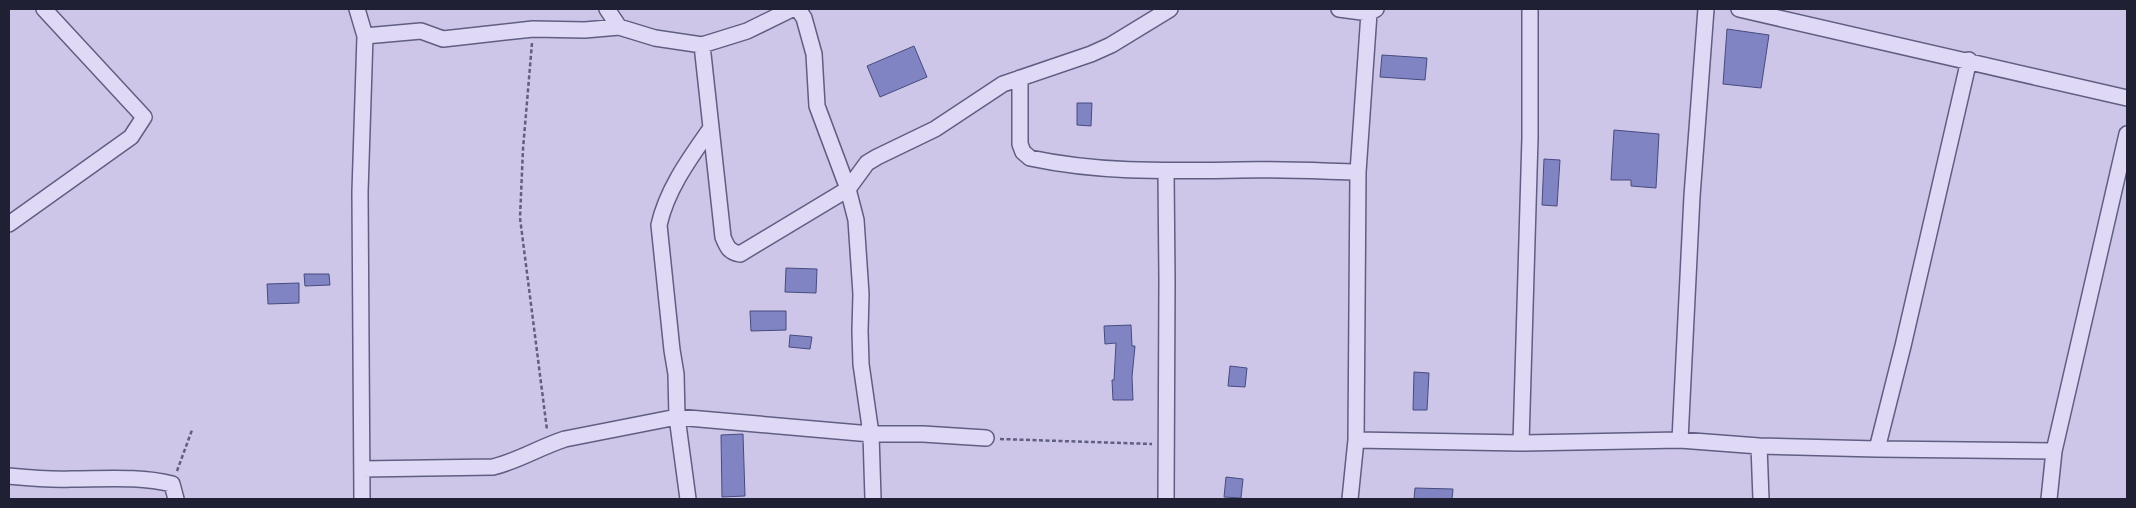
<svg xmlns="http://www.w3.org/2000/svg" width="2136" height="508" font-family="'Zilla Slab',serif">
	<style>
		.building { fill: #8084c3; stroke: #464b7f }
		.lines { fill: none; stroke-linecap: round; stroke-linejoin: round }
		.street-casing { stroke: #605e82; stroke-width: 18 }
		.path { stroke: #605e82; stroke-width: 2.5; stroke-dasharray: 4 2.5; stroke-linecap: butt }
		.street { stroke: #dfd9f5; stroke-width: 15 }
	</style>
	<rect width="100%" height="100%" fill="#cec6e9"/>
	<!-- building -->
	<path class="building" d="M 1727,29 L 1769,35 L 1761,88 L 1723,84 Z
		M 914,46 L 927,77 L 880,97 L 867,66 Z
		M 1382,55 L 1427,58 L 1425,80 L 1380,77 Z
		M 1077,103 L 1092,103 L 1091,126 L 1077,125 Z
		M 1614,130 L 1659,134 L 1656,188 L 1631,186 L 1631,180 L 1611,180 Z
		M 1544,159 L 1560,160 L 1557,206 L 1542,205 Z
		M 786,268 L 817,269 L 816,293 L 785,292 Z
		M 304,274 L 329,274 L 330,285 L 305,286 Z
		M 299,283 L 299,303 L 268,304 L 267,284 Z
		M 750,311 L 786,311 L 786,330 L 751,331 Z
		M 1131,325 L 1132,346 L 1135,346 L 1132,377 L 1133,400 L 1113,400 L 1112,380 L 1114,380 L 1116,343 L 1105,344 L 1104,326 Z
		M 790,335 L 812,337 L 810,349 L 789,347 Z
		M 1230,366 L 1247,368 L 1245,387 L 1228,386 Z
		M 1414,372 L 1429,373 L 1427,410 L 1413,410 Z
		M 743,434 L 745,496 L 722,497 L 721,435 Z
		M 1226,477 L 1243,479 L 1241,498 L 1224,497 Z
		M 1415,488 L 1453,489 L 1452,499 L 1414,499 Z"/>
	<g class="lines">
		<!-- street casing -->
		<g class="street-casing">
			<path id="street" d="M 357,9 L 365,36 L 360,192 L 362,499
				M 607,9 L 619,27
				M 798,9 L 804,18 L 814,54 L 817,106 L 848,189 L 856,220 L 861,294 L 860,331 L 861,364 L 871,434 L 873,499
				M 1339,9 L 1369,13 L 1376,9
				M 1739,9 L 2127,98
				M 365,36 L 421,31 L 443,39 L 533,29 L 585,30 L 619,27 L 655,38 L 702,45 L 747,31 L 792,9
				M 702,45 L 723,237 C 727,247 729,252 740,254 L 848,189 L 867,163 L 877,157 L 935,129 L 1003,84 L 1091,54 L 1111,45 L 1170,9
				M 1020,78 L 1020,144 L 1023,152 L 1030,158 C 1100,173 1169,171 1240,170 C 1279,169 1319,171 1358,172
				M 9,224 L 131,137 L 144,117 L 44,9
				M 1356,440 L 1521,443 L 1680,440 L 1759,446 L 1877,449 L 2054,451
				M 1680,440 L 1692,196 L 1706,9
				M 1521,443 L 1530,138 L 1530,9
				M 1759,446 L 1761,499
				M 1877,449 L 1903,346 L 1969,60
				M 362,469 L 493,467 C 518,461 540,447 565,439 L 677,417 L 871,434 L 923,434 L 986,438
				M 9,476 C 30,478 50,480 71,479 C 105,479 140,476 172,484 L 176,499
				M 688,499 L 677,417 L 676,374 L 672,350 L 659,225 C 667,189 690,158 711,128
				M 1166,499 L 1167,280 L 1166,172
				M 1350,499 L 1356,440 L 1358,172 L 1369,13
				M 2049,499 L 2054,451 L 2127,134"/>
		</g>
		<!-- path -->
		<path class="path" d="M 532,43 L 523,149 L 520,218 L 547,430
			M 1000,439 L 1152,444
			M 177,471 L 192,430"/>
		<!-- street -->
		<use href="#street" class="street"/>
	</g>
	<!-- border -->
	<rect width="2136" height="508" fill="none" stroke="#202034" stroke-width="20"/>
</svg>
